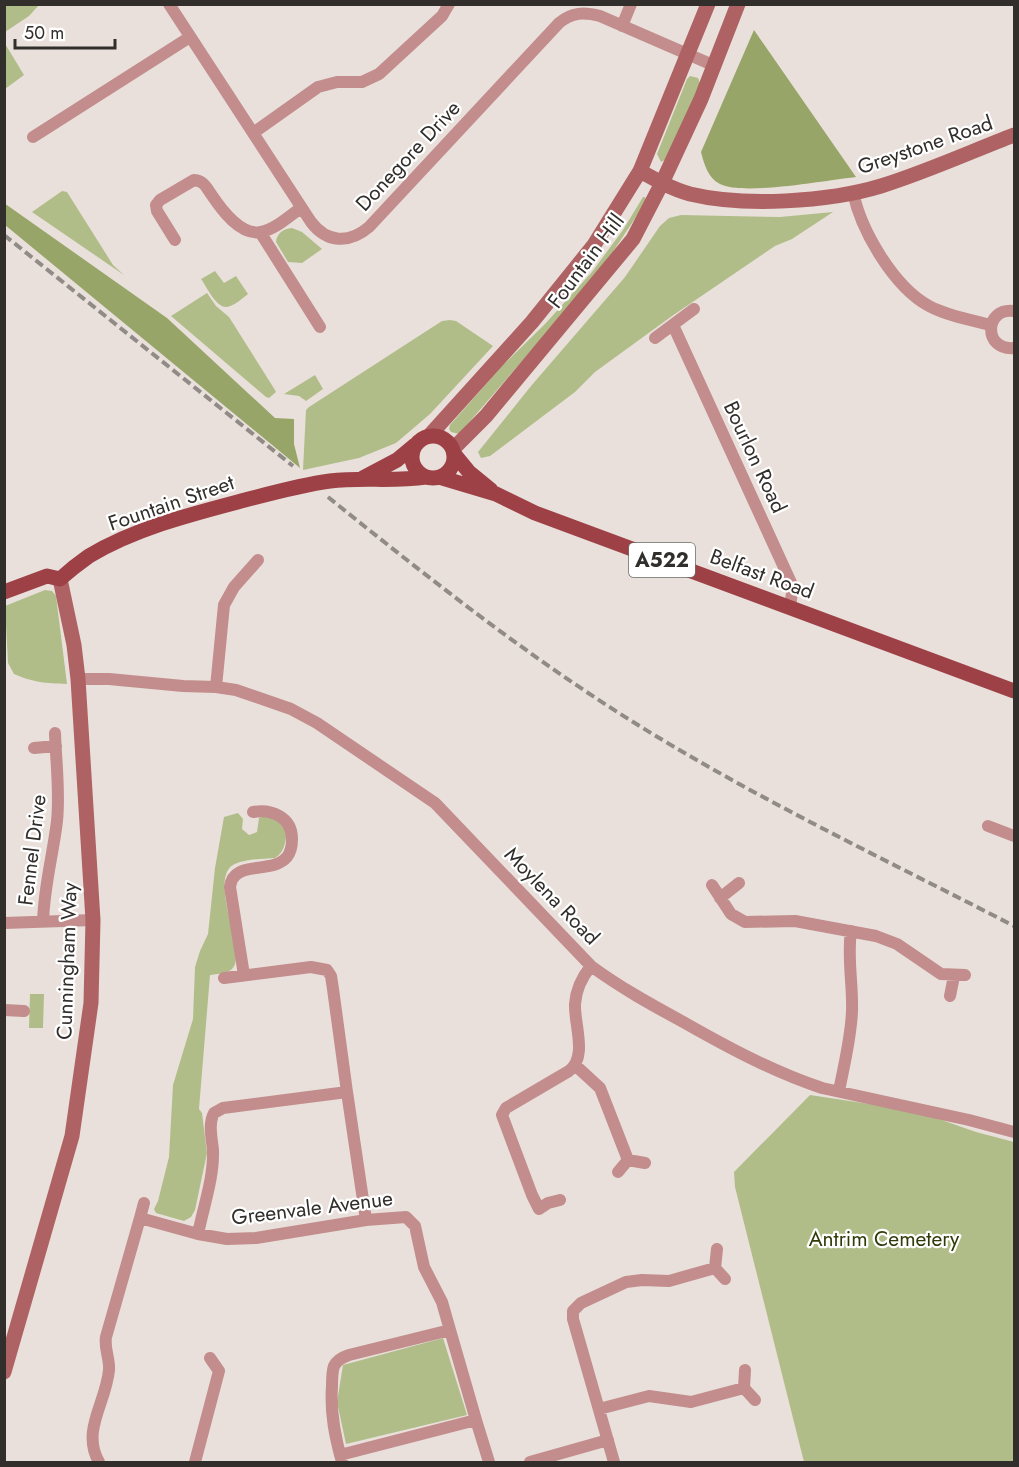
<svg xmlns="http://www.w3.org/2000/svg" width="1019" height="1467" font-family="Jost,sans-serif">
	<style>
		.green { fill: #b1bd89 }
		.forest { fill: #97a668 }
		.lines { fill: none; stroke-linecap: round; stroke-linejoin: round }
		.street { stroke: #c28d8c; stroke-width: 12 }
		.secondary { stroke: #af6263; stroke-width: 15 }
		.primary { stroke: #9e4146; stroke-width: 15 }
		.rail { stroke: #918b88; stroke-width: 4; stroke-dasharray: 9 4.5; stroke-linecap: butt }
		.labels { text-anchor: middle; stroke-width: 4.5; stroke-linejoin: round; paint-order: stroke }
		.shield { fill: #fff; stroke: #6f6d6b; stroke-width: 1.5 }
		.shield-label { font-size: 20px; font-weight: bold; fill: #312e2c }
		.street-label { font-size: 21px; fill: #312e2c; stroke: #fff }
		.park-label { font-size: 21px; fill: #313a09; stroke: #fff }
	</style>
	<rect width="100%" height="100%" fill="#e9e0db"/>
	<!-- green -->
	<path class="green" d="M 5,4 L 39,4 L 39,5 L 29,16 L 5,32 Z
		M 4,42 L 24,75 L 5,89 L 4,89 Z
		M 690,76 L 698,78 L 700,83 L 669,158 L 661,162 L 657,154 L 687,79 Z
		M 62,191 L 67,192 L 113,265 L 124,275 L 32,212 Z
		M 643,197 L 645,197 L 646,202 L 600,271 L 459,434 L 451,432 L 449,429 L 450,425 L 502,366 L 545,324 L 592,272 L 623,230 Z
		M 833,212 L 792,239 L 775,246 L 672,316 L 595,372 L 575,392 L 490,456 L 481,458 L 478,452 L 531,386 L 625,277 L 660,226 L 669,218 L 681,215 L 780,217 Z
		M 292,228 L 302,232 L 322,249 L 302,263 L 288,262 L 276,242 C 277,233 283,229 292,228 Z
		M 215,271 L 224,283 L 236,276 L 248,294 C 243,298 234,306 227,307 C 216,308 207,287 201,279 Z
		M 207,293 L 216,306 L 229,317 L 275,390 L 276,392 L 269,398 L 266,397 L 171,316 Z
		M 450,320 L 456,321 L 493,346 L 430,414 L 396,443 L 359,458 L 303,470 L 306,410 L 309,407 L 442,321 Z
		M 315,375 L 323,389 L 306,401 L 299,396 L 284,394 Z
		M 45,590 L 52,591 L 56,596 L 67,684 C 45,683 35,683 14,674 L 8,663 L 5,606 Z
		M 238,813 L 243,819 L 242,829 L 249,835 L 257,832 L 259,818 L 264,816 L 274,816 L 287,832 C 285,842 285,852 275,858 C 262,859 244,859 233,865 C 208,880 248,955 232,969 C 226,974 216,974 210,975 L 199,1109 L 202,1113 L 207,1153 L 195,1210 L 191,1217 L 184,1221 L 156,1213 L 154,1209 L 158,1201 L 169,1157 L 173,1085 L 193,1019 L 195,967 L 200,951 L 208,934 L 215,868 L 224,817 Z
		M 30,994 L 44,994 L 43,1028 L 29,1028 Z
		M 810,1095 L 916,1111 L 976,1132 L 1014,1142 L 1014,1462 L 804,1462 L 735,1187 L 734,1172 Z
		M 443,1338 L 467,1415 L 346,1444 L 337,1402 L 343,1365 Z"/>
	<!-- forest -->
	<path class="forest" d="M 754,30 L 856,177 C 828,180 743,196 720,184 C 708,178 704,164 701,152 Z
		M 4,203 L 167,318 L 275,418 L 294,419 L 294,444 L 300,468 L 5,225 Z"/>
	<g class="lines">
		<!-- street -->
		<path class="street" d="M 169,4 L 311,222 C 327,243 349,244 369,227 L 559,23 C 572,12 584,12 600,16 L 715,66
			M 622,26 L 631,4
			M 253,133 L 318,87 L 337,82 L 362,82 L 379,74 L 442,16 L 449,4
			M 33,137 L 190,37
			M 853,192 C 861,231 894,287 929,306 C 948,316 971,320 991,325
			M 260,232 L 320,327
			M 175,240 L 157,211 L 156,205 L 160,200 L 194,180 C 204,181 206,187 211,194 C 221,209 240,236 261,232 C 276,229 289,216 301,208
			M 1014,311 C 984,307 983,351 1014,348
			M 673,325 L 793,587 L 790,606
			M 655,338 L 694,309
			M 78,679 L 109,679 L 183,686 L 216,687 L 236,690 L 291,709 L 317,723 L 435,803 L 591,966 C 621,988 652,1005 685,1023 C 729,1048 774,1072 822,1088 L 969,1120 L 1014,1132
			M 216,687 L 224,605 L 234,587 L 258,560
			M 34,748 L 56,746
			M 988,826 L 1014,836
			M 712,885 L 731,914 L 745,922 L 795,921 L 876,936 L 897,944 L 941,974 L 965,975
			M 720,898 L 739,883
			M 43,922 C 44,886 53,855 57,821 C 60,791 56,763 55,733
			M 4,923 L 93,920
			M 244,975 L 230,887 C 233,859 272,875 287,857 C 291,852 292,846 292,839 C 292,817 272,809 253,812
			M 224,978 L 311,967 L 327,970 L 331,976 L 333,989 L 347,1092
			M 950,996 L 954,976
			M 4,1010 L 24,1011
			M 575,1065 L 600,1088 L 628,1160
			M 839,1091 C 844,1065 851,1038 852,1011 C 853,984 847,958 851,931
			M 618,1172 L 628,1160 L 645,1163
			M 560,1200 L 548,1203 L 539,1209 L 532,1195 L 502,1115 L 506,1108 L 569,1071 C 588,1057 574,1024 575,1004 C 576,990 582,977 591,966
			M 140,1218 L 144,1203
			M 198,1234 C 203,1208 214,1178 213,1150 C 212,1139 208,1124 214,1113 L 223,1108 L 347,1092 L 366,1220
			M 717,1249 L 715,1268 L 725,1279
			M 745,1370 L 744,1388 L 755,1400
			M 599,1409 L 649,1396 L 691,1402 L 744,1388
			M 476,1420 L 489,1462
			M 340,1455 L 476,1420 L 450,1330 L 349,1355 C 343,1357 337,1360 334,1366 C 332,1372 332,1380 332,1386 C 330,1413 335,1437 342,1462
			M 99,1462 C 81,1431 106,1403 109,1370 C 110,1359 104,1349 106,1337 L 140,1218 L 198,1234 L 227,1239 L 256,1238 L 366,1220 L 406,1217 L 415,1226 L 424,1267 L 442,1302 L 450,1330
			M 195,1462 L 219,1371 L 210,1358
			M 530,1462 L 608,1440
			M 614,1462 L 573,1319 L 573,1311 L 581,1303 L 626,1282 L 642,1280 L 669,1281 L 715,1268"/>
		<!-- secondary -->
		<path class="secondary" d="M 640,171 C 656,180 672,189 690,194 C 744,207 828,202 881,186 C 926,172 970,152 1014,135
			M 429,436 L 532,322 L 594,245 L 640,171 L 708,4
			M 453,449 L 486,416 L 633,239 L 662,183 L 701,99 L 738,4
			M 4,1372 L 72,1136 L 91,1003 L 93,920 L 78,679 L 74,645 L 60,579"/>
		<!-- primary -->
		<path class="primary" d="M412 457a21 21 0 1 1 42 0a21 21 0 1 1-42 0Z
			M 455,455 L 469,472 L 491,490
			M 439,477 L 496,494 L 535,513 L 1014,691
			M 363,478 L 397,460 L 415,445
			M 4,592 L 47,576 L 60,579 C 69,571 79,563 89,556 C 136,528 192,514 245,500 C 272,493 301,485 330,481 C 362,477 394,482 426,477"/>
		<!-- rail -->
		<path class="rail" d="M 4,235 L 293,466
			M 328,497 C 436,584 546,671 666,742 C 778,809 898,866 1014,926"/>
	</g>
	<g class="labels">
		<!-- shield labels -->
		<rect class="shield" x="629" y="543" width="66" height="34" rx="4.5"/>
		<g class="shield-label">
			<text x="662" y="567">A522</text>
		</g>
		<!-- street labels -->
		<g class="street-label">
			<text transform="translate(925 145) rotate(-19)" y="7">Greystone Road</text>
			<text transform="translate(408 156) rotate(-47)" y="7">Donegore Drive</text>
			<text transform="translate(586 261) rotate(-53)" y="7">Fountain Hill</text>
			<text transform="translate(755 457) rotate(65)" y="7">Bourlon Road</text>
			<text transform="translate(171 503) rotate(-19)" y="7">Fountain Street</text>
			<text transform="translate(762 574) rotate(20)" y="7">Belfast Road</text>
			<text transform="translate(32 850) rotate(-83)" y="7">Fennel Drive</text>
			<text transform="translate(552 896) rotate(46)" y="7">Moylena Road</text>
			<text transform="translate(67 961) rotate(-88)" y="7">Cunningham Way</text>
			<text transform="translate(312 1208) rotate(-7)" y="7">Greenvale Avenue</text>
		</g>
		<!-- park labels -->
		<g class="park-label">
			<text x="884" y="1246">Antrim Cemetery</text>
		</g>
	</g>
	<!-- border -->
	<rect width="1019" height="1467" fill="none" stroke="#312e2c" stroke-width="12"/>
	<!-- scale -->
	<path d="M15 39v9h100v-9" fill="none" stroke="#312e2c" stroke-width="3"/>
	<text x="24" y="39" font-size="18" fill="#312e2c" stroke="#ffffff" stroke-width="4.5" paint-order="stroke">50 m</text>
</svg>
